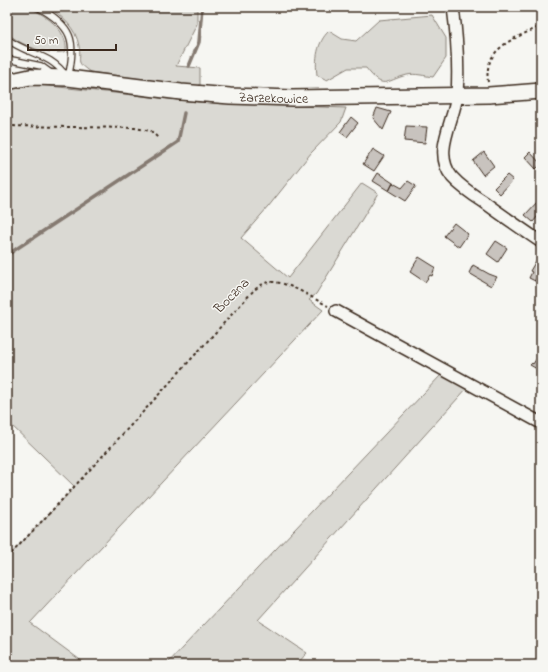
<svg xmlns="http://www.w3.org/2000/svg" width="548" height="672" font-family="'Indie Flower',sans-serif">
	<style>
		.green { fill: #dad9d3; stroke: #8a8278 }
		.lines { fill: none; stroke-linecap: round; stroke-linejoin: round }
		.stream { stroke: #857a71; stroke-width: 3.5 }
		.building { fill: #c8c3be; stroke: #3b2a1e }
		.lane-casing { stroke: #3b2a1e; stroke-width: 8 }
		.street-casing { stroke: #3b2a1e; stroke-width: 14 }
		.secondary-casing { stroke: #3b2a1e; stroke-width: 18 }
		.path { stroke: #3b2a1e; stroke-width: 2; stroke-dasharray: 3 3; stroke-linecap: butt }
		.lane { stroke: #f6f6f2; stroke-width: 5.5 }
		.street { stroke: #f6f6f2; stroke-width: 11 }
		.secondary { stroke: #f6f6f2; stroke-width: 15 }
		.labels { text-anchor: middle; stroke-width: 3; stroke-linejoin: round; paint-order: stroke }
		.street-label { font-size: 14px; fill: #3b2a1e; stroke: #f6f6f2 }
	</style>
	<rect width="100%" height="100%" fill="#f6f6f2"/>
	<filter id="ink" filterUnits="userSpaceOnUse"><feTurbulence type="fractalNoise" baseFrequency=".025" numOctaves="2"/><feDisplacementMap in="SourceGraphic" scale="8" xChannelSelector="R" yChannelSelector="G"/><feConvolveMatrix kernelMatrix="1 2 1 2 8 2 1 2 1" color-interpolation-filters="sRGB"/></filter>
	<g filter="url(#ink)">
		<!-- green -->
		<path class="green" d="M 7,7 C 13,7 21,6 26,7 C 44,13 68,30 66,51 C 53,57 16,45 8,32 C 5,27 7,14 7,7 Z
			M 48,7 L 197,7 L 197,24 L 176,66 L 200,68 L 200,87 L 90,72 C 74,61 82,62 79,46 C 76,28 62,16 48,7 Z
			M 432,15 L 446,38 L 446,58 L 433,77 C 425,76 415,73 407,75 C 384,81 384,91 366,68 L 348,68 L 327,80 L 317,75 C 315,60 317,42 329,31 L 342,39 L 356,41 L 379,20 Z
			M 40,85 L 198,102 L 346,108 L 341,122 L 311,153 L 268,207 L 241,238 L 288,278 L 362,183 L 378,193 L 316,294 L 309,300 L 323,310 L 30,623 L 87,665 L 7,665 L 7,558 L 75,487 L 7,421 L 7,88 Z
			M 441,375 L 468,387 L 258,620 L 307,653 L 296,665 L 166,665 Z"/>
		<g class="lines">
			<!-- stream -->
			<path class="stream" d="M 189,66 L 199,42 L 202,7
				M 7,255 L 178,142 L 184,113"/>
		</g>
		<!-- building -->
		<path class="building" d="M 377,108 L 391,112 L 383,130 L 373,118 Z
			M 351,117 L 358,123 L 347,137 L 340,132 Z
			M 406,126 L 427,127 L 425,143 L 404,141 Z
			M 373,149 L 384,156 L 374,171 L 363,164 Z
			M 484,152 L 494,166 L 483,175 L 473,161 Z
			M 530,152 L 541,164 L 536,169 L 525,157 Z
			M 378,173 L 393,183 L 389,191 L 373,181 Z
			M 507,175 L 513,180 L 500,194 L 494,188 Z
			M 408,181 L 416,186 L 405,201 L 389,191 L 393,183 L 402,188 Z
			M 539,200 L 541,202 L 541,218 L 538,216 L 533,222 L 525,215 Z
			M 454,223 L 468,234 L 459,247 L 444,236 Z
			M 496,241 L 507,248 L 498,262 L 487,254 Z
			M 419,257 L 435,267 L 432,276 L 430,275 L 425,282 L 410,272 Z
			M 537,259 L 541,261 L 541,266 L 535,281 L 529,278 L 532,272 L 530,271 Z
			M 473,265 L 489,274 L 497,277 L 491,286 L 469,273 Z
			M 541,271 L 541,285 L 535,281 Z
			M 541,352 L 541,367 L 539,366 L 537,369 L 530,365 L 532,363 L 533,364 Z"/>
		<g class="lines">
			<!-- lane casing -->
			<g class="lane-casing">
				<path id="lane" d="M 38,7 C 72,26 77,40 68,78
					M 7,39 C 28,55 50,53 66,76
					M 7,59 L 41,66 L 52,74"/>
			</g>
			<!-- street casing -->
			<g class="street-casing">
				<path id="street" d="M 453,7 C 457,37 459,65 457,95 C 454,122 432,152 452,177 C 461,187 473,195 484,202 C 503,216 522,229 541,242
					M 336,311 L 541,423"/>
			</g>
			<!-- secondary casing -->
			<g class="secondary-casing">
				<g id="secondary">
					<path id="s1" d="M 7,82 L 30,77 L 68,78 L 181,92 L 230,96 L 292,98 L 489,95 L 541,91"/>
				</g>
			</g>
			<!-- path -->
			<path class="path" d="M 488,82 C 483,47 516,38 541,26
				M 7,126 L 135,128 L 151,131 L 159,139
				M 7,558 C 91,470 172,380 254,290 C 257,288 261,285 265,283 C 282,277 312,298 328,306"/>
			<!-- lane -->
			<use href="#lane" class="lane"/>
			<!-- street -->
			<use href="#street" class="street"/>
			<!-- secondary -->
			<use href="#secondary" class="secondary"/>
		</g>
	</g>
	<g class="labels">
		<!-- street labels -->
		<g class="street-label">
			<text dy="5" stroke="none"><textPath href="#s1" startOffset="268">Zarzekowice</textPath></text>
			<text transform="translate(231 295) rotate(-45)" y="5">Boczna</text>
		</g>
	</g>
	<!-- margin -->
	<rect width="548" height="672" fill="none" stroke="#f6f6f2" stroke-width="24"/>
	<rect x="12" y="12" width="524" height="648" fill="none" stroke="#3b2a1e" stroke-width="1.5" filter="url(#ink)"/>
	<!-- scale -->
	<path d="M28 44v6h88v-6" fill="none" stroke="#3b2a1e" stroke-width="2"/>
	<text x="34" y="44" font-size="12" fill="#3b2a1e" stroke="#f6f6f2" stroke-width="3" paint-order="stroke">50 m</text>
</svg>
